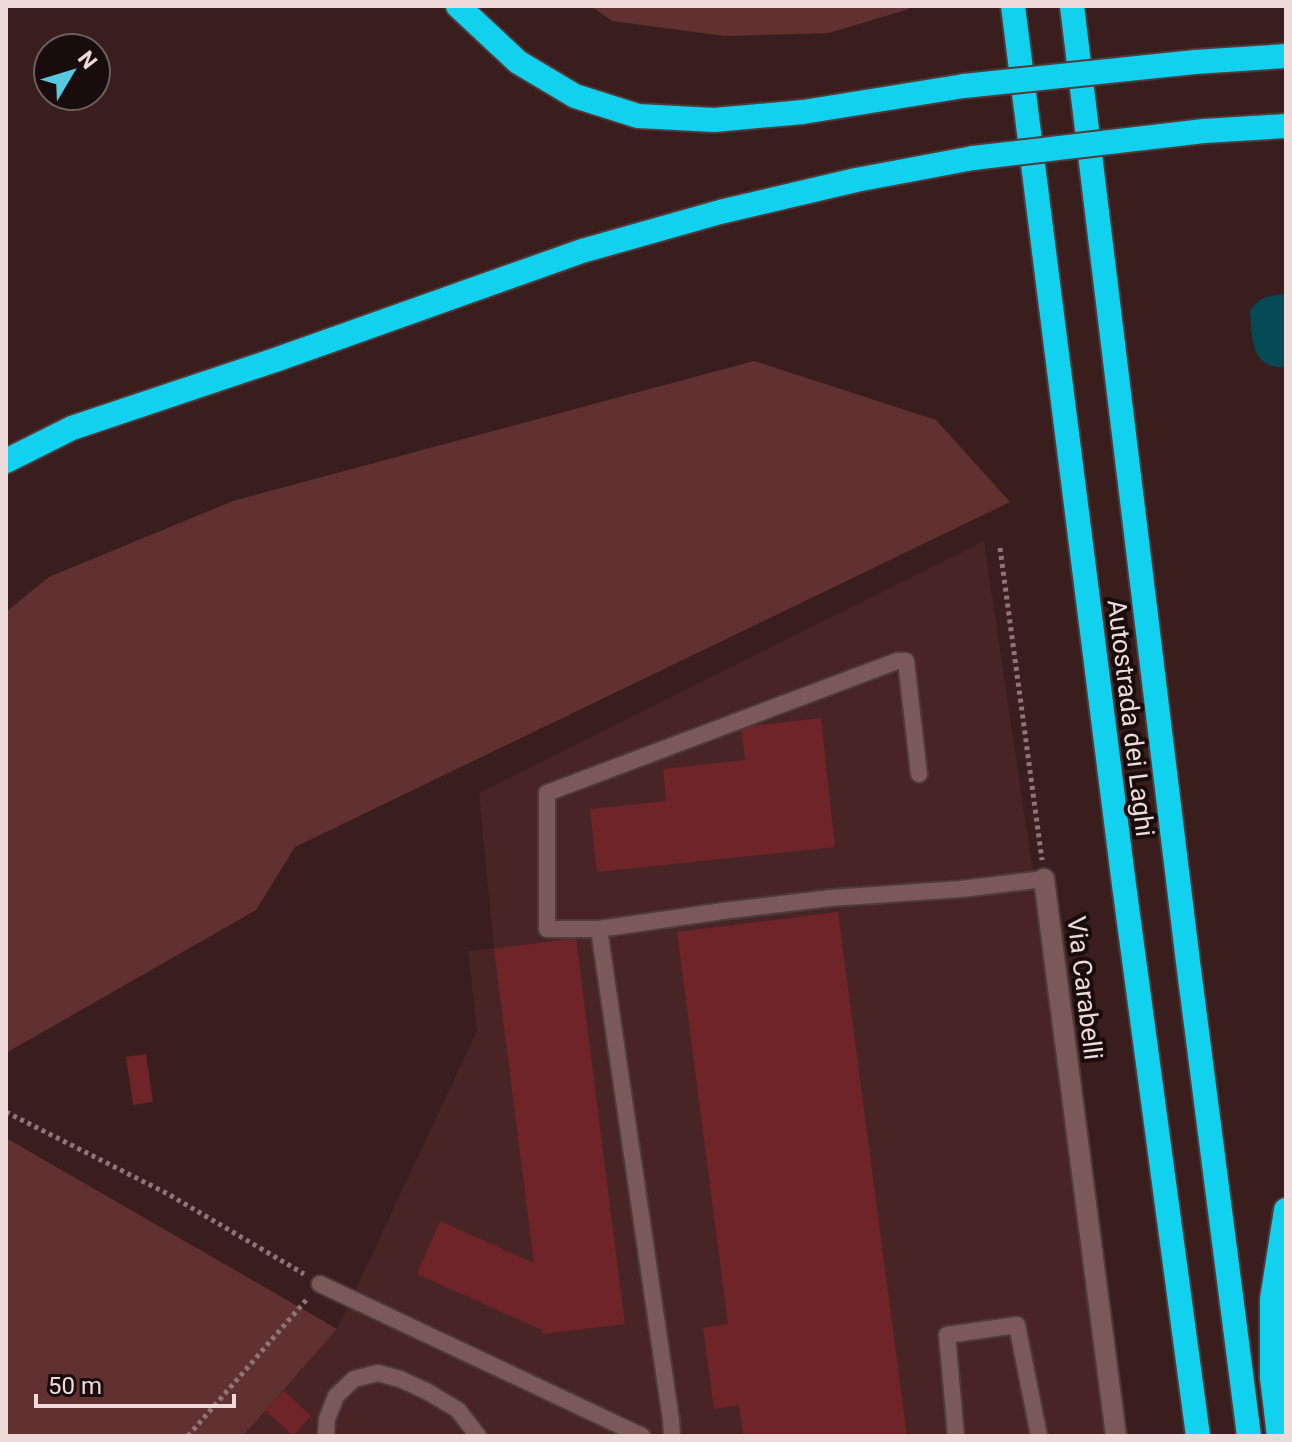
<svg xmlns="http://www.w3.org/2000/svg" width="1292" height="1442" font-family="Roboto,sans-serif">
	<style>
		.built { fill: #482424 }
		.green { fill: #613131 }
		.water { fill: #064a55 }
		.building { fill: #6e2428 }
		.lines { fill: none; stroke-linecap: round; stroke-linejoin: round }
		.lane-casing { stroke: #513a3a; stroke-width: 20 }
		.street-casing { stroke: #513a3a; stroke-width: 24 }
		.highway-casing { stroke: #513a3a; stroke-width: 28 }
		.path { stroke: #8e7676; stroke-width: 5; stroke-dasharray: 4 4; stroke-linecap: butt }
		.lane { stroke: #7b5958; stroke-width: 16 }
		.street { stroke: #7b5958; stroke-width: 20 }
		.highway { stroke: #11d1ee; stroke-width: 24 }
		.highway-bridge-casing { stroke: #513a3a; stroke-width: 28; stroke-linecap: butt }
		.highway-bridge { stroke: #11d1ee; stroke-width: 24 }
		.labels { text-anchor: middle; stroke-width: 8; stroke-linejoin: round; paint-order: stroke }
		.street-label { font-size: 26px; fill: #eedad9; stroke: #190c0c }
	</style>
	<rect width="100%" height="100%" fill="#3a1e1e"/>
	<!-- built -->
	<path class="built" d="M 984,541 L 1116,1436 L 243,1436 L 337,1329 L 477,1031 L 468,951 L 494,948 L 479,793 Z"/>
	<!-- green -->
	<path class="green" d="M 591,6 L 909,6 L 909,9 L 829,33 L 725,36 L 612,21 Z
		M 754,361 L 936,420 L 1010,502 L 295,847 L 256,910 L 6,1053 L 6,612 L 49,577 L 233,501 Z
		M 6,1138 L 337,1329 L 243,1436 L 6,1436 Z"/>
	<!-- water -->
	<path class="water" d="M 1286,294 L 1286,367 C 1250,370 1252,337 1250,310 C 1261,296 1269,296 1286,294 Z"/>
	<!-- building -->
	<path class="building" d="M 821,718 L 835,847 L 597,872 L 590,809 L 666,801 L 663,769 L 745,760 L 741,727 Z
		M 838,912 L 907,1436 L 743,1436 L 739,1405 L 714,1409 L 703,1328 L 728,1324 L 677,932 Z
		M 576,938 L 625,1324 L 543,1334 L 542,1330 L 417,1274 L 440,1221 L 534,1263 L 494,949 Z
		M 146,1054 L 153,1102 L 133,1105 L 126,1057 Z
		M 284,1391 L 311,1416 L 293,1436 L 265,1410 Z"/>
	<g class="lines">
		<!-- lane casing -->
		<g class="lane-casing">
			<path id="lane" d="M 599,929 L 547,929 L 547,793 L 897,661 L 906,661 L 919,774
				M 320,1284 L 642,1436
				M 326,1436 L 327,1419 L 336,1396 L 354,1379 L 378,1373 L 400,1379 L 428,1392 L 458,1410 L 478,1436
				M 672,1436 L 671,1420 L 599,929 L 723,911 L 831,898 L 961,889 L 1044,879
				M 956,1436 L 947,1335 L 1017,1325 L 1039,1436"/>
		</g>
		<!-- street casing -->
		<g class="street-casing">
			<path id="street" d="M 1044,879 L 1116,1436"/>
		</g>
		<!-- highway casing -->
		<g class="highway-casing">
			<path id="highway" d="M 458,6 L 518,62 L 575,96 L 638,116 L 714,120 L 803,112 L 964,86
				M 1013,6 L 1124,885 L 1198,1436
				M 1072,6 L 1188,962 L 1249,1436
				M 1195,62 L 1286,56
				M 1204,131 L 1286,126
				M 6,461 L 72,428 L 278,359 L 582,251 L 720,212 L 856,180 L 973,158
				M 1279,1436 L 1272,1378 L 1272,1299 L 1286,1210"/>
		</g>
		<!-- path -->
		<path class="path" d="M 1000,548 L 1042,860
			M 6,1112 L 168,1194 L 304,1274
			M 188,1436 L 308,1298"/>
		<!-- lane -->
		<use href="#lane" class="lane"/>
		<!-- street -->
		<use href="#street" class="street"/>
		<!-- highway -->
		<use href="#highway" class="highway"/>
		<!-- highway-bridge casing -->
		<g class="highway-bridge-casing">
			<path id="highway-bridge" d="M 964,86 L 1195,62
				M 973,158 L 1204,131"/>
		</g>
		<!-- highway-bridge -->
		<use href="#highway-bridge" class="highway-bridge"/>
	</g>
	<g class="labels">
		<!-- street labels -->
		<g class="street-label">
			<text transform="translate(1131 718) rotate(83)" y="9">Autostrada dei Laghi</text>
			<text transform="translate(1085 988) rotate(83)" y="9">Via Carabelli</text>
		</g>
	</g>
	<!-- border -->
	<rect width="1292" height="1442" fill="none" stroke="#eedad9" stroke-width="16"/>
	<!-- north arrow -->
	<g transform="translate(72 72) rotate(52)"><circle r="38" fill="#190c0c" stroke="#6e5e5e" stroke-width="2"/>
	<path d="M0-6L14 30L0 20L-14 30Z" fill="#55cae0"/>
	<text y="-12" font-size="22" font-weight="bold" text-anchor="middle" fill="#eedad9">N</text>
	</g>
	<!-- scale -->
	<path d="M36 1394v12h198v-12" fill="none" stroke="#eedad9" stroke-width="4"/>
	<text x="48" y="1394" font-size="24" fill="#eedad9" stroke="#190c0c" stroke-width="6" paint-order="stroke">50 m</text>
</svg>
